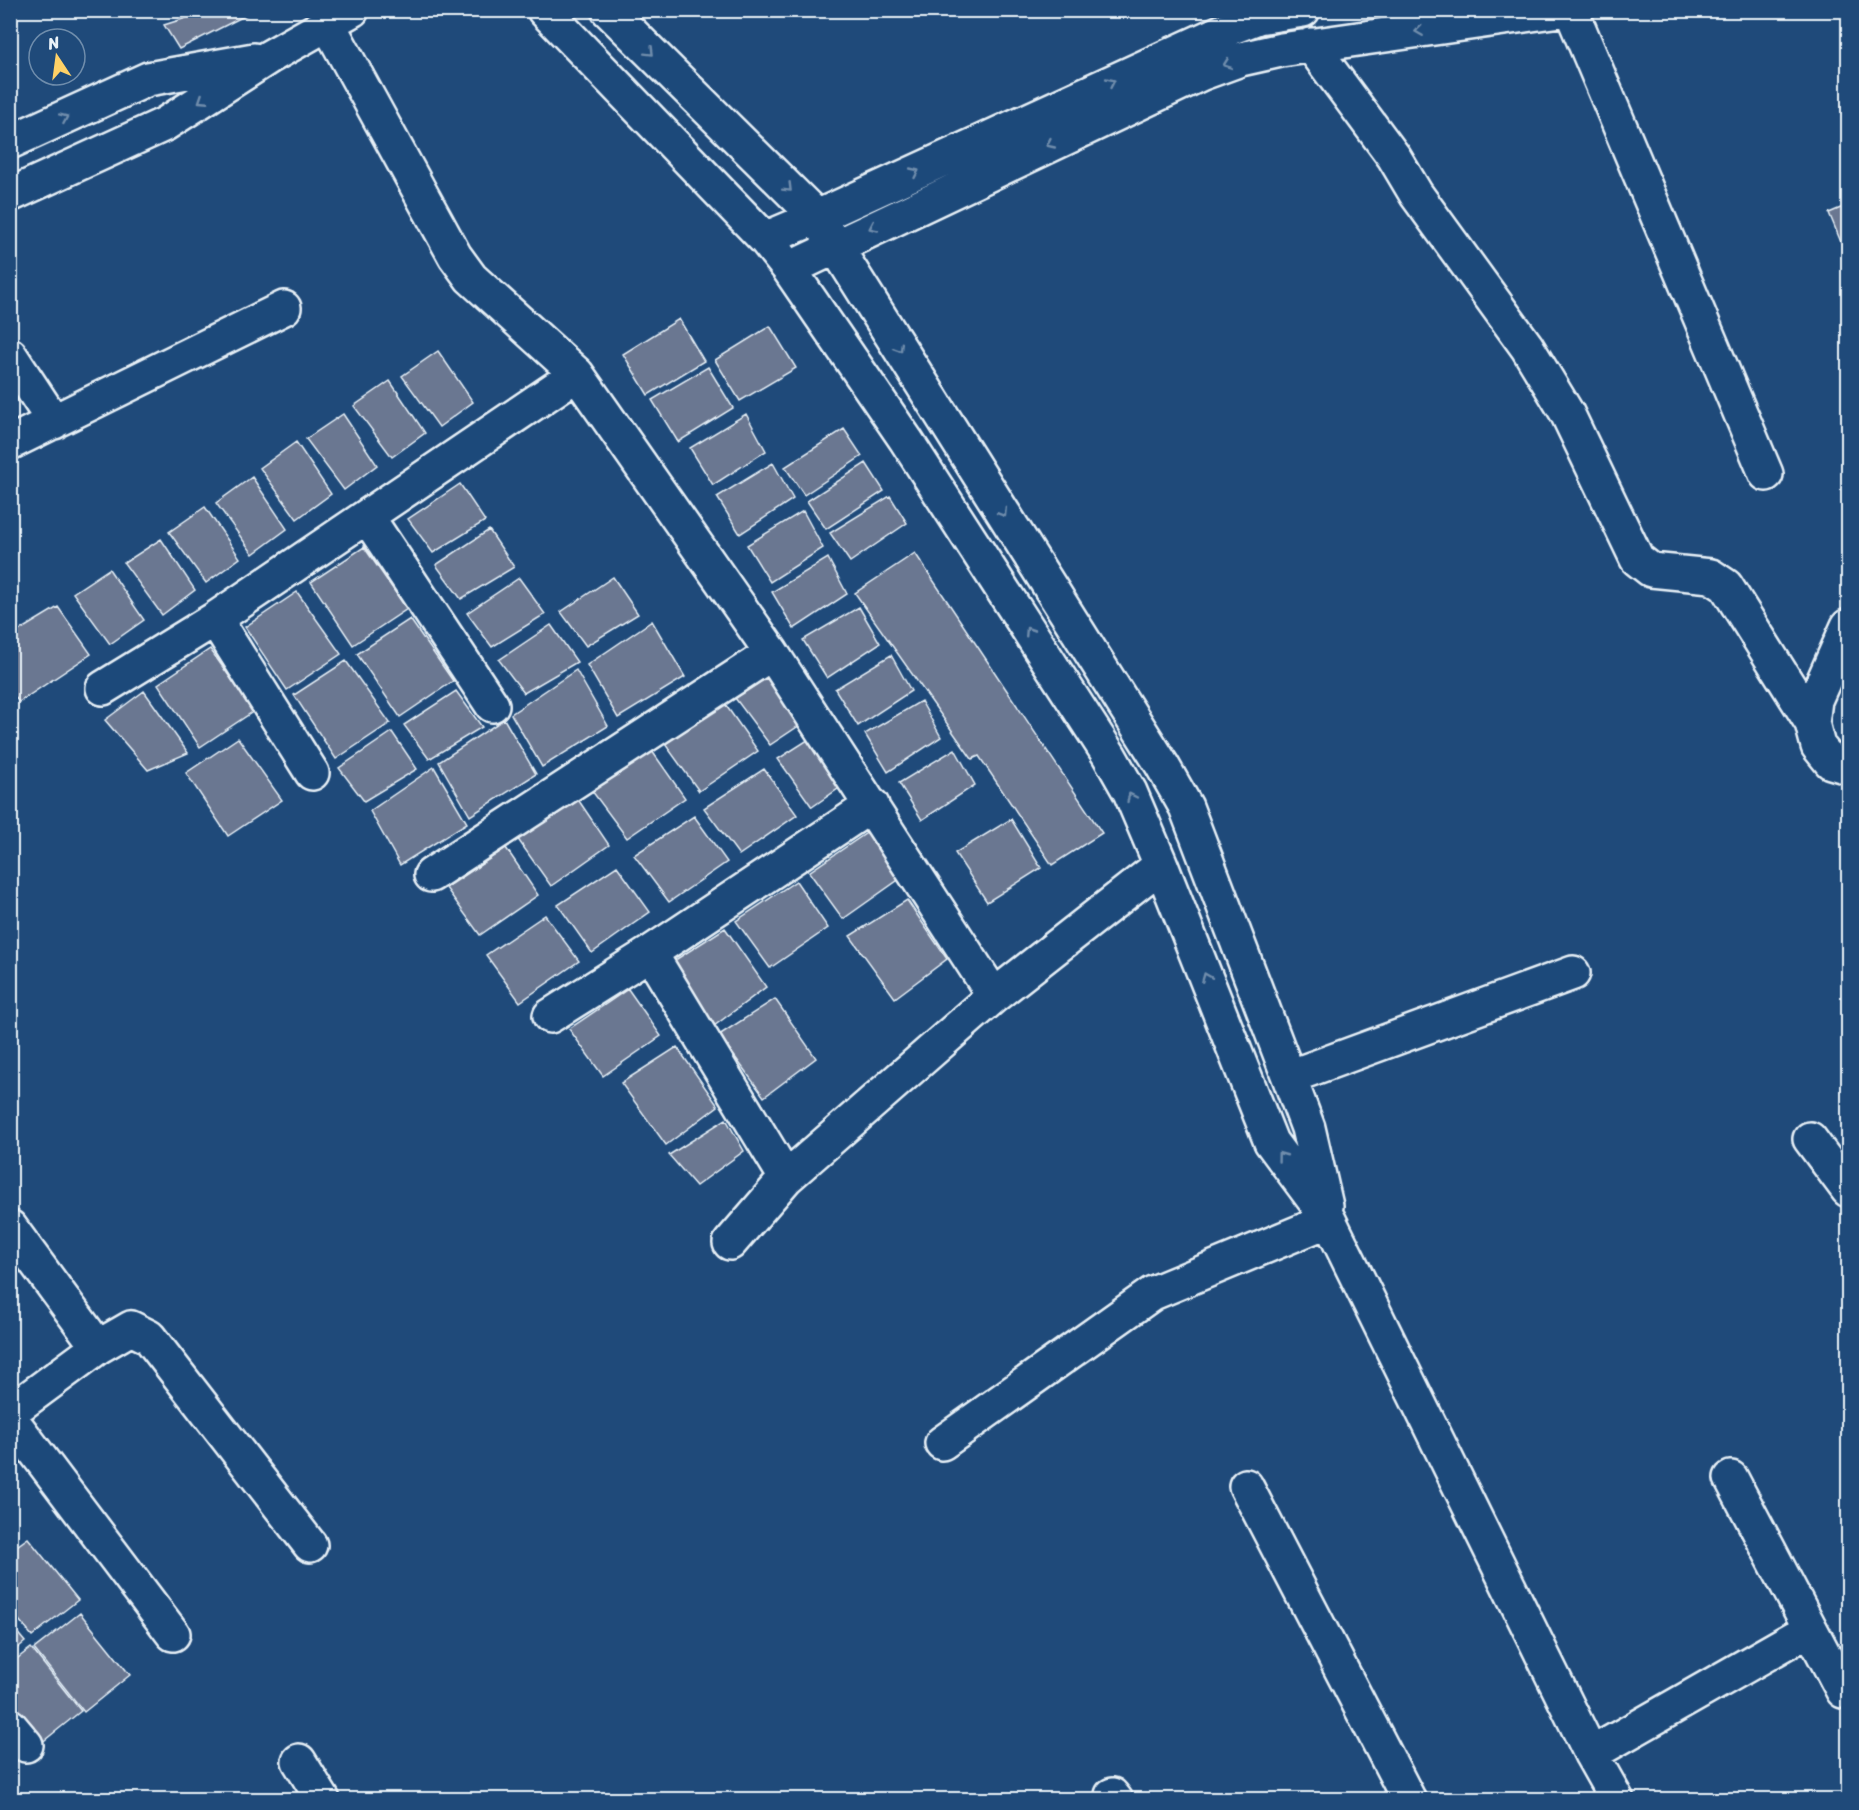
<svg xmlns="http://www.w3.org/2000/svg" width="1859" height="1810" font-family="Sriracha,sans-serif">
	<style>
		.building { fill: #6b7791; stroke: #e8f1f8; stroke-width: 1.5 }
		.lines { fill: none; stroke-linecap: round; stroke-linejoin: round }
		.minor-casing { stroke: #e8f1f8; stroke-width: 38 }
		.minor { stroke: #1f4a7a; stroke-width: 33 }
		.oneway { stroke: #6f8dac }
	</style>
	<rect width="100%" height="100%" fill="#1f4a7a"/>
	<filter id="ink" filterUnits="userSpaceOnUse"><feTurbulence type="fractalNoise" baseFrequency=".0167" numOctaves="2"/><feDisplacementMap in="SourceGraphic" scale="12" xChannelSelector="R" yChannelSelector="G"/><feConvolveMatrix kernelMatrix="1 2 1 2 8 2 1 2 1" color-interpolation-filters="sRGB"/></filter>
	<g filter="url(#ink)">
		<!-- building -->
		<path class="building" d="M 182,10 L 256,10 L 179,49 L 164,25 L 186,18 Z
			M 1848,205 L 1848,259 L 1829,213 Z
			M 679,319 L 704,361 L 648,395 L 623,354 Z
			M 770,326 L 796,368 L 740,401 L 715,360 Z
			M 438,351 L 473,402 L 439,427 L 402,376 Z
			M 708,367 L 733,408 L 678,442 L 652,400 Z
			M 390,381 L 425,433 L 392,457 L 354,406 Z
			M 343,414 L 377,465 L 344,490 L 306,439 Z
			M 746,414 L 766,451 L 713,485 L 690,448 Z
			M 844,429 L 862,456 L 804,495 L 785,467 Z
			M 296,442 L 331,494 L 297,519 L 260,468 Z
			M 773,463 L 793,499 L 740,534 L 717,497 Z
			M 866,463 L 884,491 L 826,529 L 807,501 Z
			M 252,477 L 287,529 L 253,554 L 216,503 Z
			M 460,484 L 485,521 L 433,553 L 408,519 Z
			M 890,496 L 907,523 L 850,562 L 830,533 Z
			M 205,507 L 240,558 L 206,583 L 169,532 Z
			M 803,511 L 823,548 L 770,582 L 747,545 Z
			M 489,530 L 514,567 L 461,599 L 436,565 Z
			M 161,539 L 195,590 L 162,615 L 124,563 Z
			M 364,547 L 407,609 L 353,645 L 311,582 Z
			M 915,553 L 1102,833 L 1052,865 L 979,756 L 972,759 L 855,593 Z
			M 828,558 L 847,594 L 794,629 L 772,592 Z
			M 109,569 L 144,620 L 110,644 L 73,593 Z
			M 613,577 L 638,614 L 586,646 L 561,612 Z
			M 519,578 L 545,614 L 492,647 L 467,613 Z
			M 297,592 L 341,654 L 287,690 L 245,627 Z
			M 58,607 L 91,654 L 19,702 L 10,691 L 10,636 Z
			M 859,607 L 880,643 L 827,678 L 803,640 Z
			M 410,619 L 453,681 L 400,717 L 357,654 Z
			M 652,621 L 685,677 L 618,718 L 587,665 Z
			M 551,625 L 577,662 L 524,693 L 499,660 Z
			M 210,649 L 254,711 L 200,747 L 158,684 Z
			M 891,655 L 911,691 L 858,726 L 835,689 Z
			M 346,661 L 390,723 L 336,759 L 294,695 Z
			M 576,670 L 608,726 L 542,767 L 511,714 Z
			M 771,675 L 803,723 L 770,745 L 735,698 Z
			M 144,691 L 188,753 L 148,770 L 105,720 Z
			M 456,691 L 482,727 L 429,759 L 404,725 Z
			M 921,701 L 941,737 L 888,772 L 865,734 Z
			M 725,704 L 758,751 L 699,791 L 665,744 Z
			M 504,719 L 536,774 L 470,816 L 439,762 Z
			M 392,732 L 417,769 L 364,801 L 339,768 Z
			M 814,736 L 845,784 L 812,807 L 778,759 Z
			M 238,738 L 282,800 L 228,836 L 186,773 Z
			M 955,749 L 975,785 L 922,820 L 899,783 Z
			M 652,751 L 685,798 L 627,838 L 592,791 Z
			M 434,767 L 467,823 L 400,865 L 370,811 Z
			M 764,769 L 797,815 L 739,855 L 704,808 Z
			M 577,798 L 609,845 L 551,886 L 517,838 Z
			M 694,816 L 727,862 L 669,902 L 634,855 Z
			M 1011,819 L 1041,868 L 987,902 L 955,853 Z
			M 868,832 L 901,878 L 843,919 L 809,872 Z
			M 506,848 L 538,895 L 480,935 L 446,888 Z
			M 617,866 L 650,912 L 592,953 L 558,905 Z
			M 796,881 L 828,928 L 770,968 L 736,921 Z
			M 907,900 L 947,959 L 895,998 L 850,936 Z
			M 545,915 L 579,961 L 520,1002 L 486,955 Z
			M 725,928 L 766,987 L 714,1026 L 669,964 Z
			M 628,989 L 661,1036 L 603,1076 L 569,1029 Z
			M 775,999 L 816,1058 L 764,1097 L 719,1035 Z
			M 677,1047 L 718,1106 L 666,1145 L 621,1083 Z
			M 726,1119 L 744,1151 L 696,1186 L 669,1155 Z
			M 28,1538 L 78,1600 L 32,1636 L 10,1609 L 10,1551 Z
			M 80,1613 L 130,1675 L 84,1712 L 34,1649 Z
			M 10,1624 L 25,1642 L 10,1654 Z
			M 31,1648 L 81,1711 L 35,1748 L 10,1717 L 10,1664 Z"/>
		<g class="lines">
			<!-- minor casing -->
			<g class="minor-casing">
				<path id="minor" d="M 544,10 L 765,239 L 789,269 L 906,440 L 1109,755 L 1130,792 L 1161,865 L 1271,1142 L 1329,1220 L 1591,1754 L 1617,1800
					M 608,10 L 817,217 L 1162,765 L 1186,807 L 1289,1077 L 1308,1128 L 1326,1206
					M 1571,10 L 1766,474
					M 328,24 L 455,256 L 471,278 L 577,374
					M 1311,45 L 1394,157 L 1416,194 L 1527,347 L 1567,413 L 1637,559 L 1651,570 L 1711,576 L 1726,586 L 1812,723
					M 10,142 L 148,79 L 254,60
					M 10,195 L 165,124 L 269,57 L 352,10
					M 765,239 L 817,217 L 1232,27 L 1258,17 L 1303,10
					M 789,269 L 1200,74 L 1241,59 L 1281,50 L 1560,10
					M 10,355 L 54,422
					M 10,443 L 284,308
					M 368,518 L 492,705
					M 215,619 L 312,773
					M 1848,626 L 1815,700 L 1812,723 L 1818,746 L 1831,762 L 1848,767
					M 103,688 L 215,619 L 577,374 L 772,653 L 994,996 L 786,1178 L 730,1243
					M 431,875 L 772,653
					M 650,953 L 786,1178
					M 994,996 L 1161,865
					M 550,1016 L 650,953 L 872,805
					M 1289,1077 L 1573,973
					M 1810,1139 L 1848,1190
					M 10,1227 L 98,1347
					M 10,1412 L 98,1347 L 131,1328 L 149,1337 L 310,1545
					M 10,1418 L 173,1634
					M 942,1443 L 1153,1293 L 1329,1220
					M 1731,1478 L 1843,1691
					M 1246,1486 L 1409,1800
					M 10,1726 L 26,1745
					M 1591,1754 L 1810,1629
					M 299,1761 L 323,1800
					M 1112,1795 L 1116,1800"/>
			</g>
			<!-- minor -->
			<use href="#minor" class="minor"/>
		</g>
		<!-- one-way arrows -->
		<defs><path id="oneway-chevron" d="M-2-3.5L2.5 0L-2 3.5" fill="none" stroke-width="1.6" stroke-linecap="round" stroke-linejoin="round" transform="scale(1.5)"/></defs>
		<g class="oneway">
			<use href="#oneway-chevron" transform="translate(1419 31) rotate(172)"/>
			<use href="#oneway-chevron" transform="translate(650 52) rotate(45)"/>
			<use href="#oneway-chevron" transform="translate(1227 64) rotate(160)"/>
			<use href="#oneway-chevron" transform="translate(1111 82) rotate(-25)"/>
			<use href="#oneway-chevron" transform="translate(202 100) rotate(147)"/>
			<use href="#oneway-chevron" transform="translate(64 118) rotate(-24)"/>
			<use href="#oneway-chevron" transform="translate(1050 144) rotate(155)"/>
			<use href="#oneway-chevron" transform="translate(915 172) rotate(-25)"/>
			<use href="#oneway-chevron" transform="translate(788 188) rotate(45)"/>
			<use href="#oneway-chevron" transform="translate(873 227) rotate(155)"/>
			<use href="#oneway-chevron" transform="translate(899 348) rotate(58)"/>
			<use href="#oneway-chevron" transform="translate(1003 513) rotate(58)"/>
			<use href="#oneway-chevron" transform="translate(1029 631) rotate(-123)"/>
			<use href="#oneway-chevron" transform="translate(1131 797) rotate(-115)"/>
			<use href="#oneway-chevron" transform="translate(1206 977) rotate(-112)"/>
			<use href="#oneway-chevron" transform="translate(1281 1156) rotate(-127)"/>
		</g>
	</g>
	<!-- margin -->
	<rect width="1859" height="1810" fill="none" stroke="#1f4a7a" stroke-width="36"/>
	<rect x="18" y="18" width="1823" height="1774" fill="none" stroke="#e8f1f8" stroke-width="2" filter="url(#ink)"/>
	<!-- north arrow -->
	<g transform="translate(57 57) rotate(347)"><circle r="28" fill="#1f4a7a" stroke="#6f8dac" stroke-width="1.5"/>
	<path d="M0-4.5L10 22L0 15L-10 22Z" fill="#ffd166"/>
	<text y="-9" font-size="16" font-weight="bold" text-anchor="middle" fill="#e8f1f8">N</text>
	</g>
</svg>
